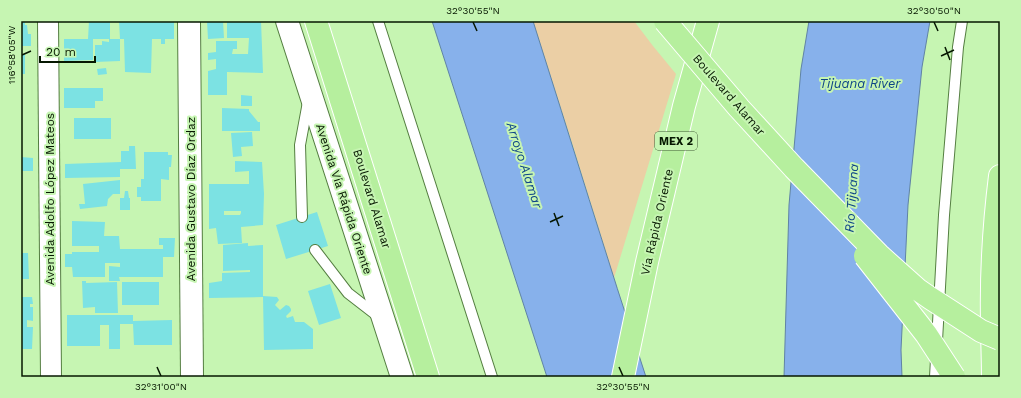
<svg xmlns="http://www.w3.org/2000/svg" width="1021" height="398" font-family="'Work Sans',sans-serif">
	<style>
		.green { fill: #ebcfa5 }
		.water { fill: #87b1eb; stroke: #6083a5 }
		.building { fill: #7ce2e3; fill-rule: evenodd }
		.lines { fill: none; stroke-linecap: round; stroke-linejoin: round }
		.service-casing { stroke: #547e41; stroke-width: 12 }
		.minor-casing { stroke: #547e41; stroke-width: 22 }
		.tertiary-casing { stroke: #547e41; stroke-width: 24 }
		.secondary-casing { stroke: #547e41; stroke-width: 24 }
		.trunk-casing { stroke: #fff; stroke-width: 24 }
		.service { stroke: #fff; stroke-width: 10 }
		.minor { stroke: #fff; stroke-width: 20 }
		.tertiary { stroke: #fff; stroke-width: 22 }
		.secondary { stroke: #fff; stroke-width: 22 }
		.trunk { stroke: #b6ef9e; stroke-width: 22 }
		.trunk-bridge-casing { stroke: #fff; stroke-width: 24; stroke-linecap: butt }
		.trunk-bridge { stroke: #b6ef9e; stroke-width: 22 }
		.ticks { fill: none; stroke: #061701; stroke-width: 1.5 }
		.labels { text-anchor: middle; stroke-width: 4; stroke-linejoin: round; paint-order: stroke }
		.shield { fill: #c6f5b2; stroke: #405a36; stroke-width: 1 }
		.shield-label { font-size: 11px; font-weight: bold; fill: #061701 }
		.street-label { font-size: 12px; fill: #061701; stroke: #c6f5b2 }
		.water-label { font-size: 13px; font-style: italic; fill: #0d4487; stroke: #c6f5b2 }
		.neatline { fill: none; stroke: #061701; stroke-width: 1.5 }
		.ticks-label { font-size: 10px; text-anchor: middle; fill: #061701 }
	</style>
	<rect width="100%" height="100%" fill="#c6f5b2"/>
	<!-- green -->
	<path class="green" d="M 533,21 L 634,21 L 653,46 L 676,74 L 614,278 L 573,146 Z"/>
	<!-- water -->
	<path class="water" d="M 432,21 L 533,21 C 571,140 607,259 646,377 L 547,377 Z
		M 809,21 L 930,21 L 922,67 L 908,205 L 901,350 L 902,377 L 784,377 L 789,205 L 801,69 Z"/>
	<!-- building -->
	<path class="building" d="M 21,21 L 25,21 L 25,25 L 27,25 L 28,34 L 31,34 L 31,46 L 21,46 Z
		M 89,21 L 110,21 L 110,39 L 120,39 L 120,61 L 95,62 L 95,45 L 102,45 L 102,41 L 109,42 L 109,39 L 93,39 L 93,60 L 64,61 L 64,39 L 88,39 Z
		M 119,21 L 174,21 L 174,39 L 165,39 L 165,44 L 161,44 L 161,39 L 152,39 L 151,73 L 125,72 L 124,39 L 120,39 Z
		M 207,21 L 223,21 L 224,38 L 208,39 Z
		M 227,21 L 261,21 L 263,73 L 227,72 L 227,95 L 208,95 L 208,71 L 216,69 L 216,59 L 208,60 L 208,53 L 216,52 L 216,41 L 237,41 L 237,49 L 233,49 L 232,54 L 248,54 L 249,38 L 227,38 Z
		M 21,54 L 25,54 L 25,74 L 21,74 Z
		M 106,68 L 107,74 L 98,75 L 97,69 Z
		M 64,88 L 103,88 L 103,101 L 95,101 L 95,108 L 64,108 Z
		M 241,95 L 252,96 L 252,106 L 241,106 Z
		M 222,108 L 249,109 L 249,111 L 258,122 L 260,122 L 260,131 L 222,131 Z
		M 74,118 L 111,118 L 111,139 L 74,139 Z
		M 252,132 L 253,146 L 241,147 L 242,156 L 233,157 L 231,133 Z
		M 129,146 L 135,146 L 136,169 L 120,169 L 120,177 L 65,178 L 65,164 L 121,162 L 121,151 L 129,151 Z
		M 144,152 L 168,152 L 168,155 L 172,155 L 171,167 L 169,167 L 169,180 L 161,179 L 161,201 L 141,201 L 141,197 L 137,197 L 137,187 L 141,187 L 141,179 L 144,179 Z
		M 21,157 L 33,158 L 33,171 L 21,171 Z
		M 235,161 L 262,162 L 264,194 L 263,225 L 241,227 L 242,243 L 218,244 L 216,228 L 209,229 L 209,184 L 249,184 L 249,171 L 235,172 ZM 224,211 L 241,211 L 241,213 L 240,215 L 224,215 Z
		M 120,180 L 120,194 L 113,194 L 108,199 L 107,206 L 80,209 L 79,204 L 85,204 L 83,184 Z
		M 125,191 L 128,191 L 129,198 L 130,198 L 130,210 L 120,210 L 120,198 L 124,198 Z
		M 317,212 L 328,246 L 286,259 L 276,225 Z
		M 72,221 L 105,222 L 104,236 L 119,236 L 120,249 L 163,249 L 163,245 L 159,245 L 159,238 L 175,238 L 174,257 L 163,257 L 163,277 L 119,277 L 120,281 L 109,281 L 109,266 L 120,267 L 120,263 L 105,263 L 105,277 L 73,277 L 72,267 L 65,267 L 65,254 L 72,254 L 72,252 L 99,252 L 99,246 L 72,246 Z
		M 248,243 L 248,246 L 263,245 L 263,297 L 209,298 L 209,283 L 222,281 L 222,273 L 250,272 L 250,270 L 223,271 L 223,245 Z
		M 21,253 L 28,253 L 29,279 L 21,279 Z
		M 82,281 L 86,281 L 86,283 L 117,282 L 118,313 L 95,313 L 95,307 L 83,308 Z
		M 122,282 L 159,282 L 159,305 L 122,305 Z
		M 330,284 L 341,318 L 319,325 L 308,291 Z
		M 263,296 L 277,297 L 279,300 L 275,305 L 280,310 L 286,305 L 289,306 L 291,309 L 291,311 L 286,316 L 287,318 L 293,316 L 295,322 L 304,322 L 313,329 L 313,349 L 264,350 Z
		M 22,297 L 32,297 L 33,304 L 30,304 L 30,307 L 33,307 L 33,321 L 27,320 L 27,327 L 33,327 L 32,349 L 21,349 L 21,304 L 22,304 Z
		M 67,315 L 133,315 L 133,321 L 172,320 L 172,345 L 134,345 L 133,324 L 120,324 L 120,349 L 109,349 L 109,325 L 100,325 L 100,346 L 67,346 Z"/>
	<g class="lines">
		<!-- service casing -->
		<g class="service-casing">
			<path id="service" d="M 378,21 L 492,377
				M 302,217 L 300,145 L 308,102
				M 315,250 L 348,293 L 379,317
				M 935,377 L 944,215 L 958,47 L 962,21"/>
		</g>
		<!-- minor casing -->
		<g class="minor-casing">
			<path id="minor" d="M 48,21 L 51,377"/>
		</g>
		<!-- tertiary casing -->
		<g class="tertiary-casing">
			<path id="tertiary" d="M 189,21 L 192,377"/>
		</g>
		<!-- secondary casing -->
		<g class="secondary-casing">
			<path id="secondary" d="M 287,21 L 402,377"/>
		</g>
		<!-- trunk casing -->
		<g class="trunk-casing">
			<path id="trunk" d="M 316,21 L 428,377
				M 623,377 L 647,262 L 684,106 L 708,21
				M 993,377 C 993,359 992,340 992,322 C 991,273 994,224 1000,176"/>
		</g>
		<!-- service -->
		<use href="#service" class="service"/>
		<!-- minor -->
		<use href="#minor" class="minor"/>
		<!-- tertiary -->
		<use href="#tertiary" class="tertiary"/>
		<!-- secondary -->
		<use href="#secondary" class="secondary"/>
		<!-- trunk -->
		<use href="#trunk" class="trunk"/>
		<!-- trunk-bridge casing -->
		<g class="trunk-bridge-casing">
			<path id="trunk-bridge" d="M 665,21 L 739,108 L 794,168 L 879,255 L 917,289 L 930,298 L 981,331 L 1000,339
				M 865,256 L 926,334 L 954,377"/>
		</g>
		<!-- trunk-bridge -->
		<use href="#trunk-bridge" class="trunk-bridge"/>
	</g>
	<!-- ticks -->
	<path class="ticks" d="M 473,22 L 477,31M 934,22 L 938,31M 945,47 L 950,60M 22,55 L 31,51M 941,56 L 954,50M 554,213 L 559,226M 550,222 L 563,216M 157,367 L 161,376M 619,367 L 623,376"/>
	<g class="labels">
		<!-- shield labels -->
		<rect class="shield" x="655" y="132" width="42" height="18" rx="3"/>
		<g class="shield-label">
			<text x="676" y="145">MEX 2</text>
		</g>
		<!-- street labels -->
		<g class="street-label">
			<text transform="translate(729 95) rotate(49)" y="4">Boulevard Alamar</text>
			<text transform="translate(50 199) rotate(-90)" y="4">Avenida Adolfo López Mateos</text>
			<text transform="translate(191 199) rotate(-90)" y="4">Avenida Gustavo Díaz Ordaz</text>
			<text transform="translate(344 199) rotate(72)" y="4">Avenida Vía Rápida Oriente</text>
			<text transform="translate(372 199) rotate(73)" y="4">Boulevard Alamar</text>
			<text transform="translate(657 222) rotate(-77)" y="4">Vía Rápida Oriente</text>
		</g>
		<!-- water labels -->
		<g class="water-label">
			<text x="860" y="88">Tijuana River</text>
			<text transform="translate(525 165) rotate(72)" y="5">Arroyo Alamar</text>
			<text transform="translate(851 198) rotate(-86)" y="5">Río Tijuana</text>
		</g>
	</g>
	<!-- border -->
	<rect width="1021" height="398" fill="none" stroke="#c6f5b2" stroke-width="44"/>
	<!-- scale -->
	<path d="M40 56v6h55v-6" fill="none" stroke="#061701" stroke-width="2"/>
	<text x="46" y="56" font-size="12" fill="#061701" stroke="#c6f5b2" stroke-width="3" paint-order="stroke">20 m</text>
	<rect x="22" y="22" width="977" height="354" class="neatline"/>
	<g class="ticks-label">
		<text x="473" y="14">32°30'55"N</text>
		<text x="934" y="14">32°30'50"N</text>
		<text transform="translate(11 55) rotate(-90)" y="4">116°58'05"W</text>
		<text x="161" y="390">32°31'00"N</text>
		<text x="623" y="390">32°30'55"N</text>
	</g>
</svg>
